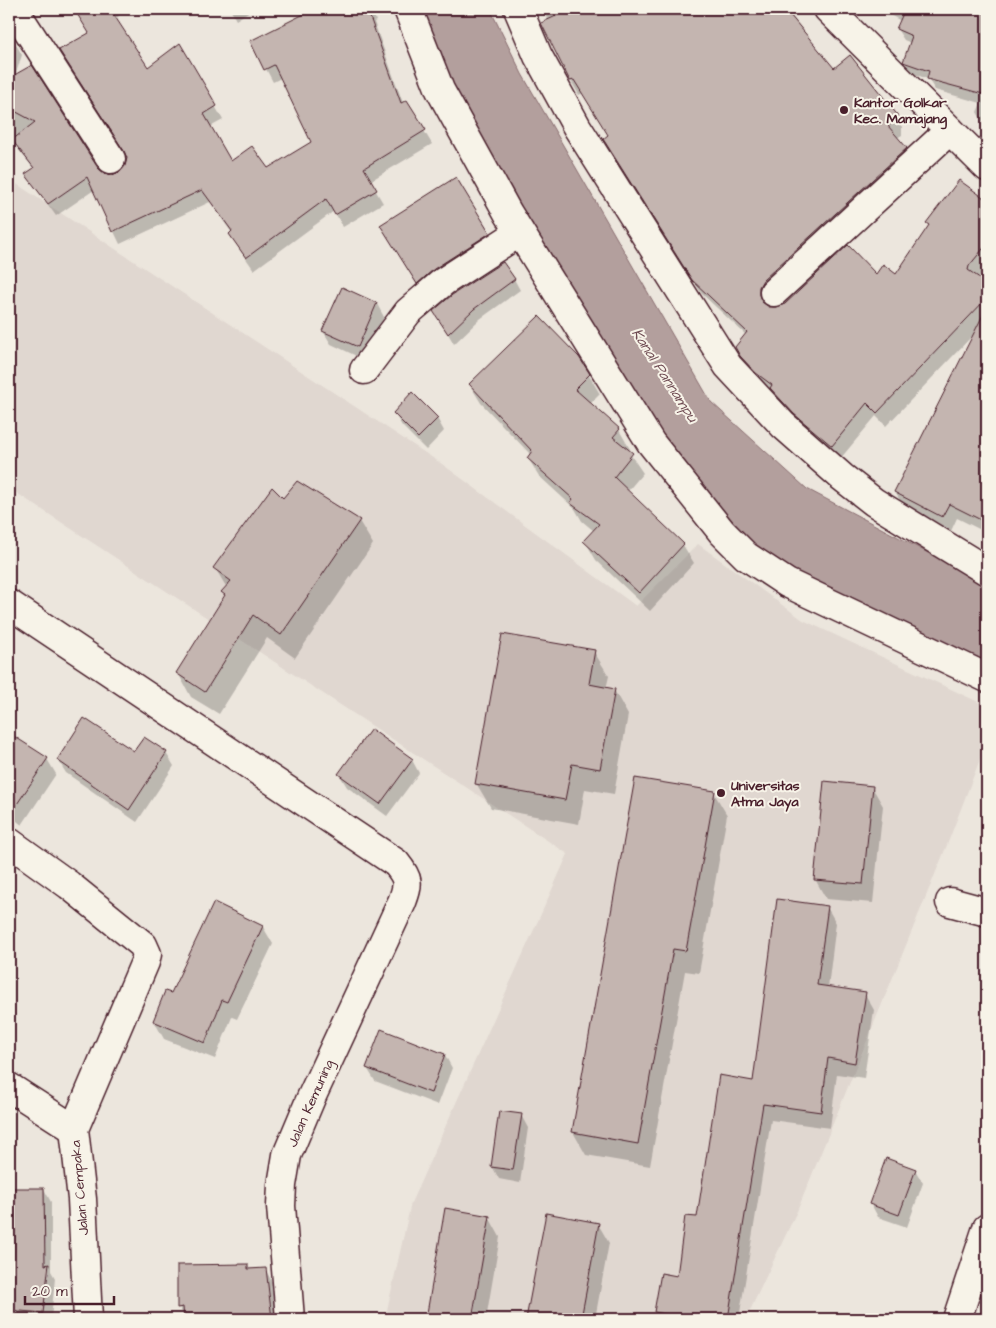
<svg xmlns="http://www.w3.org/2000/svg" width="996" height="1328" font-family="'Architects Daughter',sans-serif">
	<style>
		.built { fill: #e0d7d0 }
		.water { fill: #b39f9d; stroke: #896c6f }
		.shadow { fill: #0003 }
		.building { fill: #c4b5b0; stroke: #4a1f2b }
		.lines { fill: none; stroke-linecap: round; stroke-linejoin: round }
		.minor-casing { stroke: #4a1f2b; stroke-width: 31 }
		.minor { stroke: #f7f3e8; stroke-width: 28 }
		.poi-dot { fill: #4a1f2b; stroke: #f7f3e8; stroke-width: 2 }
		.labels { text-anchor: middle; stroke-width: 4; stroke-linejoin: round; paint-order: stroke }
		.poi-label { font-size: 14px; font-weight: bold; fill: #4a1f2b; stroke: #f7f3e8; text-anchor: start }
		.street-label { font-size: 14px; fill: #4a1f2b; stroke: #f7f3e8 }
		.water-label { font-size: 15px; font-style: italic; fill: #6f4c53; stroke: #f7f3e8 }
	</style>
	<rect width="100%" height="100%" fill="#ece6dd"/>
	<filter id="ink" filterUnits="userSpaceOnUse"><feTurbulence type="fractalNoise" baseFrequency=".02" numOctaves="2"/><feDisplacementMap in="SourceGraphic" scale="10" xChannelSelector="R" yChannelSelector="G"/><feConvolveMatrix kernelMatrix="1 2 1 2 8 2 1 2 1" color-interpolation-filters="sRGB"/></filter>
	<g filter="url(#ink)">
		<!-- built -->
		<path class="built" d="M 9,179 L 442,464 L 636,606 L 698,544 L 803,620 L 987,706 L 987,741 L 947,845 L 798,1209 L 746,1319 L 385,1319 L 411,1203 L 568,854 L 9,488 Z"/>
		<!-- water -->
		<path class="water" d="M 416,9 L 490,9 L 522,74 L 711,402 L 807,489 L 987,584 L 987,664 L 763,555 L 650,428 L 447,93 Z"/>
		<!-- shadow -->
		<path class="shadow" d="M 75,9 L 121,9 L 117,12 L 119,16 L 115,19 L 148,69 L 195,71 L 223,120 L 210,127 L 230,162 L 268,170 L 313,143 L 281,78 L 273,82 L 266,69 L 255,40 L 316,9 L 372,9 L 376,21 L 374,22 L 403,103 L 406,101 L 432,144 L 370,181 L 383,203 L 343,227 L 334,211 L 254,270 L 238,247 L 230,234 L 232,233 L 210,202 L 120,244 L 94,190 L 56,216 L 26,174 L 34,169 L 9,137 L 9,32 L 22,55 L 15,76 L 104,174 L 112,176 L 121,173 L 126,166 L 128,159 L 90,33 Z
			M 230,9 L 253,9 L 236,20 Z
			M 543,9 L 786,9 L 834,69 L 893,112 L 902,127 L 902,135 L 897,138 L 914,163 L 767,301 L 766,306 L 769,308 L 778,308 L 876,276 L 896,275 L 930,227 L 928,223 L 960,182 L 987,202 L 987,267 L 978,278 L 987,284 L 987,533 L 957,518 L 951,531 L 904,507 L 895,492 L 974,334 L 886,426 L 876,416 L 840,459 L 803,428 L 775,394 L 750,371 L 736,348 L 746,335 L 702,294 L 612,153 L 609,135 L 583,93 L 579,95 L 571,81 Z
			M 879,9 L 987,9 L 987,125 L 983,123 L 977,112 L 981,103 L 935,90 L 928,79 L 911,73 L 905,62 L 911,43 L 904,40 L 897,29 L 901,21 Z
			M 489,233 L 500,252 L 428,302 L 393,244 Z
			M 514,279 L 520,290 L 480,319 L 454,344 L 435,311 Z
			M 377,304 L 384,317 L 365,360 L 331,344 L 323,331 Z
			M 578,357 L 600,394 L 590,404 L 619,430 L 630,449 L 628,451 L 643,473 L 627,492 L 683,545 L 694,563 L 650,611 L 596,560 L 585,541 L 594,531 L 582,521 L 575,509 L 539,476 L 528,458 L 531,455 L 481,403 L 470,385 Z
			M 394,413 L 437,418 L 444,431 L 426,450 L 402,426 Z
			M 298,483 L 359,521 L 373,544 L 295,658 L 267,638 L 219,714 L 191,697 L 178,673 L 225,597 L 223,592 L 227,588 L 215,568 Z
			M 594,652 L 609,676 L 606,689 L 614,690 L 628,715 L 614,794 L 585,789 L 579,824 L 491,808 L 476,783 Z
			M 9,734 L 47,759 L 56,774 L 22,825 L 9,815 Z
			M 144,738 L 166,753 L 174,766 L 137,822 L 66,773 L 58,760 L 135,753 Z
			M 412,760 L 419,773 L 387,816 L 347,787 L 339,774 Z
			M 872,787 L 883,806 L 873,903 L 826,899 L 815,879 Z
			M 714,793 L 727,815 L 699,973 L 685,971 L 650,1166 L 586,1155 L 573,1132 Z
			M 827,907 L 836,923 L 828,988 L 865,994 L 874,1010 L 864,1078 L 837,1074 L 830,1128 L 771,1120 L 739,1319 L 659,1319 L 655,1311 L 678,1278 L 698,1219 Z
			M 263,927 L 273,944 L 237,1019 L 232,1017 L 215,1059 L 164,1039 L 154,1021 L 172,995 Z
			M 381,1031 L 445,1055 L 452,1068 L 438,1105 L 375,1081 L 367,1068 Z
			M 521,1115 L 528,1128 L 520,1183 L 499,1179 L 492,1166 Z
			M 915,1170 L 923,1183 L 907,1227 L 878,1217 L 871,1204 Z
			M 9,1189 L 44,1189 L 51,1202 L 51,1271 L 55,1278 L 51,1319 L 9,1319 L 9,1227 L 28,1228 L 9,1215 Z
			M 446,1210 L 489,1217 L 500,1237 L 486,1319 L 427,1319 Z
			M 546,1215 L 598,1224 L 609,1243 L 595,1319 L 527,1319 Z
			M 247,1265 L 250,1270 L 265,1269 L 275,1287 L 279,1319 L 185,1319 L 179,1307 Z"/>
		<!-- building -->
		<path class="building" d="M 74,9 L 110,9 L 148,67 L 180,43 L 217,106 L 204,114 L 231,161 L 252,146 L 268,168 L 311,142 L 274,65 L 264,70 L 250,41 L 314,9 L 367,9 L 401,103 L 407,100 L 426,130 L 364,168 L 377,190 L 335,215 L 326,199 L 246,258 L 229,234 L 232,231 L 202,190 L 112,232 L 87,177 L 48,204 L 25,174 L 34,168 L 12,140 L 35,122 L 9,108 L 9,78 L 32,65 L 98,168 L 104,173 L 112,175 L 120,172 L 125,166 L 127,158 L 124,151 L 59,50 L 89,33 Z
			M 571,9 L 785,9 L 834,68 L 850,55 L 899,117 L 888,126 L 907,148 L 763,280 L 759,287 L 759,295 L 762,302 L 769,307 L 777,307 L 785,304 L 848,245 L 876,274 L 883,264 L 896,274 L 929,225 L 926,223 L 959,180 L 987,200 L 987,244 L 969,266 L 968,270 L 987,283 L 987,298 L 877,413 L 867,403 L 832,446 L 794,414 L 770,388 L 772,385 L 756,373 L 740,356 L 735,347 L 747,332 L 692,280 L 603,139 L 608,135 L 574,80 L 570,81 L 541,23 Z
			M 905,9 L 987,9 L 987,95 L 927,79 L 929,71 L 903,62 L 912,36 L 896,29 Z
			M 456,177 L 490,233 L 434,269 L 417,284 L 380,225 Z
			M 503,262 L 515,279 L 474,309 L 448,334 L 433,311 L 452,295 Z
			M 342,287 L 377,303 L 358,347 L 322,331 Z
			M 987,307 L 987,523 L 949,504 L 942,517 L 894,492 Z
			M 539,316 L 579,357 L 590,374 L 575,389 L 620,429 L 613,437 L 633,453 L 614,477 L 684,544 L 639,593 L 583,541 L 599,524 L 570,503 L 573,499 L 527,458 L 532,451 L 469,384 Z
			M 412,392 L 438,418 L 418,438 L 393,413 Z
			M 297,481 L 360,520 L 281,635 L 253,615 L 205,692 L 176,673 L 225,595 L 221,592 L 231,581 L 213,568 L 272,487 L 283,498 Z
			M 502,634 L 595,650 L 589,684 L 615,689 L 600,769 L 572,764 L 565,800 L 475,784 Z
			M 84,718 L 134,751 L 144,737 L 167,752 L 129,810 L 57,760 Z
			M 371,729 L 413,759 L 380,804 L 338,774 Z
			M 9,733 L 48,758 L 9,816 Z
			M 635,778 L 715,791 L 686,951 L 673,949 L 638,1144 L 572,1132 Z
			M 824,781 L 873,786 L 863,884 L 814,880 Z
			M 777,899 L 828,906 L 817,985 L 866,992 L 855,1063 L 828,1058 L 821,1112 L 763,1104 L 728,1319 L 695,1319 L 654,1312 L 661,1273 L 677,1276 L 685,1216 L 697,1217 L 719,1075 L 753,1081 Z
			M 214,902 L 263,926 L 227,1002 L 222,1000 L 205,1043 L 153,1021 L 165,991 L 171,993 Z
			M 381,1029 L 445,1054 L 431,1093 L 366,1068 Z
			M 499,1111 L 522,1114 L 513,1170 L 491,1167 Z
			M 886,1158 L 916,1169 L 899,1215 L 869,1204 Z
			M 9,1188 L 44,1188 L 45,1265 L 49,1264 L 43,1313 L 9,1310 Z
			M 445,1208 L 490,1216 L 472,1319 L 426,1319 Z
			M 546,1213 L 599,1223 L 581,1319 L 526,1319 Z
			M 248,1264 L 248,1269 L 266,1268 L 272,1319 L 184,1319 L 183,1307 L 177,1308 L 177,1265 Z"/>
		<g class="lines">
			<!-- minor casing -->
			<g class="minor-casing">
				<path id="minor" d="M 14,9 L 111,159
					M 408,9 L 440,90 L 508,213 L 651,443 L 722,532 L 746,556 L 787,583 L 987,678
					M 518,9 L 538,56 L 577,127 L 728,366 L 783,425 L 842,477 L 874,502 L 987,571
					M 828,9 L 987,167
					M 774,292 L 950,130
					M 364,370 L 408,312 L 443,282 L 520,232
					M 9,604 L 396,863 C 409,879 409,883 402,902 L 311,1098 L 287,1155 L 282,1185 L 281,1206 L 290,1319
					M 9,842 L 69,885 L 143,945 L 147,954 L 145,962 L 74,1129
					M 950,902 L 987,912
					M 9,1087 L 74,1129 L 82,1199 L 88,1319
					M 957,1319 L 987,1228"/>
			</g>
			<!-- minor -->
			<use href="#minor" class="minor"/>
		</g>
	</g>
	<!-- markers -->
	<g class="poi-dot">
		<circle cx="844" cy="110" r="5"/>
		<circle cx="721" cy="793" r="5"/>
	</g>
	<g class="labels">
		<!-- poi labels -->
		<g class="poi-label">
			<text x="854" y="107">Kantor Golkar<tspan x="854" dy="16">Kec. Mamajang</tspan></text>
			<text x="731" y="790">Universitas<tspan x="731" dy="16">Atma Jaya</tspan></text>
		</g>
		<!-- street labels -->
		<g class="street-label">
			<text transform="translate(310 1103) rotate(-66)" y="5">Jalan Kemuning</text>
			<text transform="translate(79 1188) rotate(-95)" y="5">Jalan Cempaka</text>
		</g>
		<!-- water labels -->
		<g class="water-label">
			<text transform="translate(665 375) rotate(57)" y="5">Kanal Pannampu</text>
		</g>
	</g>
	<!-- margin -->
	<rect width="996" height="1328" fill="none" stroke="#f7f3e8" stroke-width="30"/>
	<rect x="15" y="15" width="966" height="1298" fill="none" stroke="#4a1f2b" stroke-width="2" filter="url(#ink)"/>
	<!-- scale -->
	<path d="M25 1296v8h89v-8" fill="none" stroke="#4a1f2b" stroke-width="2.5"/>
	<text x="32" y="1296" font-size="15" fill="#4a1f2b" stroke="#f7f3e8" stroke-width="4" paint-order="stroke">20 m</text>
</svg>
